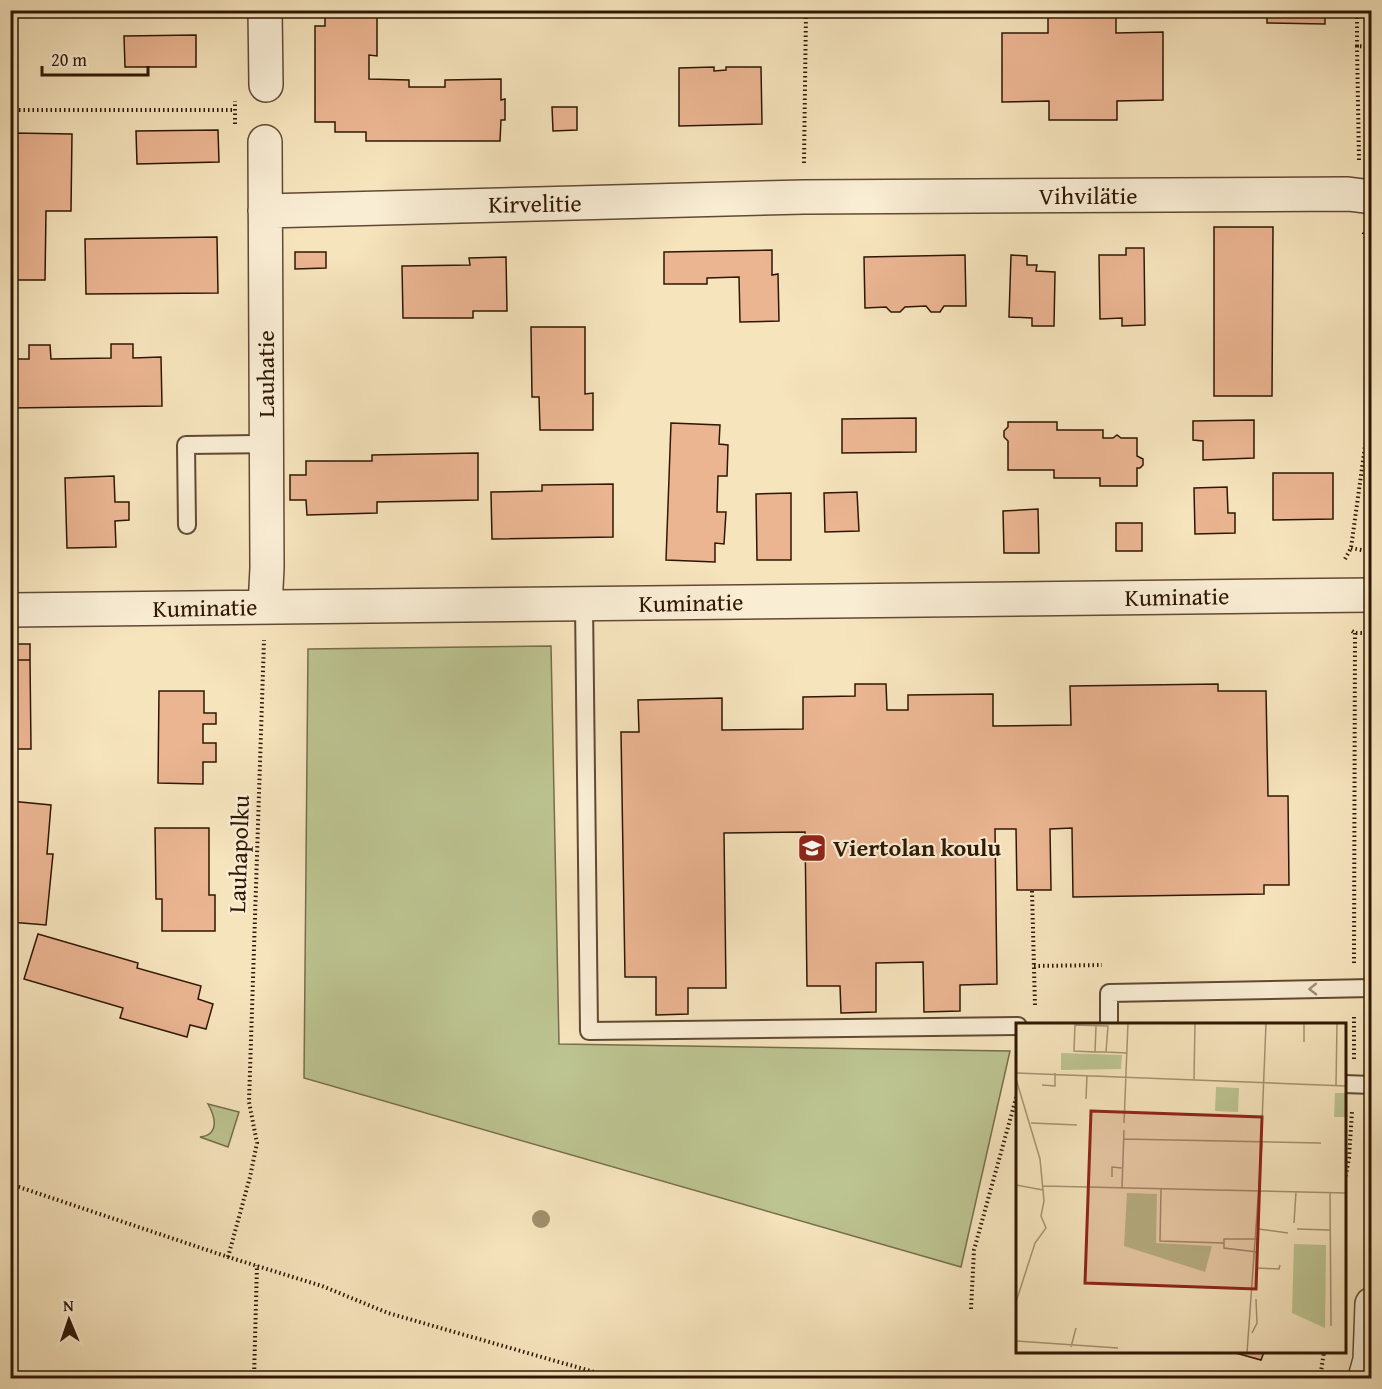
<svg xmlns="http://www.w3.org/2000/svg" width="1382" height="1389" font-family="'Gentium Book Plus',serif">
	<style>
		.green { fill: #bcc491; stroke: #766e4a; stroke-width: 1.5 }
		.building { fill: #ebb592; stroke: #2f1703; stroke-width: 1.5 }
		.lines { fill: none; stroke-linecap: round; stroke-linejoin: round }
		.service-casing { stroke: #614a32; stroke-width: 20 }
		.minor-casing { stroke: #614a32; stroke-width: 36 }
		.path { stroke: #2f1703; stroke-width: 4; stroke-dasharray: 1.5 3; stroke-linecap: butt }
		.service { stroke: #f9edd4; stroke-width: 16 }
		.minor { stroke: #f9edd4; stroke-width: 33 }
		.tree { fill: #a0906e }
		.oneway { stroke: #9e8d76 }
		.labels { text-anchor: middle; stroke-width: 4.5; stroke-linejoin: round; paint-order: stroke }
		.street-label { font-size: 24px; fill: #2f1703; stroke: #f9edd4 }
		.poi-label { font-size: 24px; font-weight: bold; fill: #2f1703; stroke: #f9edd4; text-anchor: start }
		.inset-road { fill: none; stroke: #a69273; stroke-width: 1.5 }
		.view { fill: #8f2418; fill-opacity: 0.15; stroke: #8f2418; stroke-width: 3 }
		.inset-edge { fill: none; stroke: #2f1703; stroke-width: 3 }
	</style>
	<rect width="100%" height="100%" fill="#f6e4bd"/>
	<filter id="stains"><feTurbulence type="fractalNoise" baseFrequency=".00333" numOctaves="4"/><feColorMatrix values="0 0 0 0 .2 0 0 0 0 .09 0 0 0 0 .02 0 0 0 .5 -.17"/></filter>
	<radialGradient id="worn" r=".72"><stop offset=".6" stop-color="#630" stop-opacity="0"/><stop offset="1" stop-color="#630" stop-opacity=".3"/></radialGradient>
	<!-- green -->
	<path class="green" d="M 551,646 L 559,1044 L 1010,1051 L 961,1267 L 304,1078 L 308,649 Z
		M 208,1104 L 239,1112 L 228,1147 L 200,1137 C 219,1135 216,1118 208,1104 Z"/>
	<!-- building -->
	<path class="building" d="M 325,10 L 377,10 L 377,56 L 369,55 L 369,79 L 409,80 L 409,87 L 445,87 L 445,80 L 501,79 L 501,100 L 505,99 L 505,120 L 501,120 L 500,141 L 366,141 L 366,132 L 335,132 L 335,122 L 315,122 L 315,26 L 325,26 Z
		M 1267,10 L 1325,10 L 1325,24 L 1267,23 Z
		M 1048,14 L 1116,14 L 1116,33 L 1163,32 L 1163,100 L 1117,101 L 1117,120 L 1049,120 L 1049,101 L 1002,102 L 1002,33 L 1048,33 Z
		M 196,35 L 196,67 L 125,67 L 124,36 Z
		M 714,67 L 714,71 L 726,70 L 726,67 L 761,67 L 762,124 L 679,126 L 679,68 Z
		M 552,107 L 577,107 L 577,130 L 553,131 Z
		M 218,130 L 219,162 L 137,164 L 136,131 Z
		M 14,133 L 72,134 L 71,211 L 46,211 L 45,280 L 10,280 L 10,208 L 14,208 Z
		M 1214,227 L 1273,227 L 1272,396 L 1214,396 Z
		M 217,237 L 218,293 L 86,294 L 85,239 Z
		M 1126,248 L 1144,248 L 1145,325 L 1122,326 L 1122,318 L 1100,319 L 1099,255 L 1126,255 Z
		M 772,250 L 772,275 L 778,274 L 779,321 L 740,322 L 739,277 L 707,278 L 707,284 L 664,284 L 664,252 Z
		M 295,252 L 326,252 L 326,268 L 295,269 Z
		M 965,255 L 966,306 L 944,306 L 940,312 L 931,312 L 926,306 L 905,307 L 900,312 L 891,312 L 886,307 L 865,308 L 864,257 Z
		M 1011,255 L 1027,256 L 1027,265 L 1037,265 L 1036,271 L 1055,272 L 1054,326 L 1032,326 L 1032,318 L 1009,317 Z
		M 506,257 L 507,311 L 473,311 L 473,318 L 403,318 L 402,266 L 470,265 L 469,258 Z
		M 531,327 L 585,327 L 585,394 L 593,393 L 593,430 L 540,430 L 539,397 L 532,397 Z
		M 111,344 L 133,344 L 133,358 L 161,357 L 162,406 L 10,408 L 10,359 L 29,359 L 29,345 L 50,345 L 51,359 L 111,358 Z
		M 916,418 L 916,452 L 842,453 L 842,419 Z
		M 1254,420 L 1254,458 L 1203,460 L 1203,441 L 1193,440 L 1193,421 Z
		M 1008,422 L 1057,422 L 1057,430 L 1103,430 L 1103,438 L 1113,438 L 1117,435 L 1121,438 L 1137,438 L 1137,456 L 1143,459 L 1143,465 L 1140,468 L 1137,468 L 1137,486 L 1100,486 L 1100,478 L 1054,478 L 1054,470 L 1008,470 L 1008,441 L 1004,437 L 1004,431 L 1008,427 Z
		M 671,423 L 720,425 L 719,444 L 728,445 L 727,476 L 718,476 L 717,512 L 726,512 L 724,544 L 715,543 L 715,562 L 666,560 Z
		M 478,453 L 478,500 L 377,502 L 377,513 L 307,515 L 306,500 L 290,500 L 290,475 L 306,475 L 306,461 L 372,461 L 372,455 Z
		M 1273,473 L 1333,473 L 1333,519 L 1273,520 Z
		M 114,476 L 115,502 L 129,502 L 129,520 L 115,521 L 116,547 L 67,548 L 65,478 Z
		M 613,484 L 613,537 L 492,539 L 491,492 L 542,491 L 542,485 Z
		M 1227,487 L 1228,513 L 1235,513 L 1235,533 L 1195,534 L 1194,488 Z
		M 857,492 L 859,531 L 825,532 L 824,493 Z
		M 791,493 L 791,560 L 757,560 L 756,494 Z
		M 1038,509 L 1039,553 L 1004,553 L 1003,511 Z
		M 1116,523 L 1142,523 L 1142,551 L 1116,551 Z
		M 10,644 L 30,644 L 30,660 L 10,660 Z
		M 10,660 L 30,660 L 31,749 L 10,749 Z
		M 855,684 L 886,684 L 887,710 L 908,710 L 908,695 L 993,694 L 993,726 L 1071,725 L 1070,686 L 1218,684 L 1218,691 L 1266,691 L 1268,796 L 1288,796 L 1289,885 L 1264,885 L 1264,894 L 1073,897 L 1072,828 L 1050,829 L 1051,890 L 1017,890 L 1016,829 L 995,829 L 997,984 L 960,985 L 960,1011 L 924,1012 L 923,962 L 876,963 L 876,1012 L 841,1013 L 840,986 L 807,986 L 805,832 L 724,833 L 726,988 L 688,988 L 688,1014 L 656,1015 L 656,977 L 625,977 L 621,732 L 639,732 L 638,700 L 722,698 L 722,730 L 803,729 L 803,697 L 855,696 Z
		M 159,691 L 204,691 L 204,713 L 216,713 L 216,724 L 203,724 L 203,743 L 216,743 L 216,762 L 203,762 L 203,784 L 158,783 Z
		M 10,801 L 51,805 L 47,854 L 53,854 L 46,925 L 10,922 Z
		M 155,828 L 209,828 L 209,895 L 215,895 L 215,931 L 162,931 L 162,899 L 156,899 Z
		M 38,934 L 138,963 L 137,968 L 201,986 L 198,999 L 213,1004 L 206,1029 L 190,1025 L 187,1037 L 120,1018 L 123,1008 L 24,979 Z
		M 1232,1352 L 1264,1352 L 1261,1360 Z"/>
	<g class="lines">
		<!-- service casing -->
		<g class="service-casing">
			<path id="service" d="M 187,525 L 186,445 L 266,444
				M 584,604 L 589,1031 L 1018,1026
				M 1109,1024 L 1109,993 L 1372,988
				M 1344,1084 L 1372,1085"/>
		</g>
		<!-- minor casing -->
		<g class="minor-casing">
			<path id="minor" d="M 265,10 L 266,85
				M 265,211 L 804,197 L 1348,194 L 1372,197
				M 265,607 L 267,568 L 265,142
				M 10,610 L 1372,595
				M 1365,1378 L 1370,1360 L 1372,1304"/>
		</g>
		<!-- path -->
		<path class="path" d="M 1357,46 L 1357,10
			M 10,110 L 235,110
			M 235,124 L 235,101
			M 1359,160 L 1357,46 L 1372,47
			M 804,163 L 806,10
			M 1351,548 L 1372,552
			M 1345,559 L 1351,548 L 1366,439 L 1367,241 L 1363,231
			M 1352,631 L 1355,633 L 1372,633
			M 1032,891 L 1035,1006
			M 1354,963 L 1355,633
			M 1034,966 L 1102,965
			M 1354,1059 L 1354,1015
			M 10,1184 L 228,1257 L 322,1286 L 388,1313 L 615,1378
			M 1344,1185 L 1349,1158 L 1352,1111
			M 228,1257 L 250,1177 L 257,1143 L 249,1102 L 264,640
			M 971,1309 L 974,1250 L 1018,1091
			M 254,1378 L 257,1265
			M 1320,1378 L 1324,1352"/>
		<!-- service -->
		<use href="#service" class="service"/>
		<!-- minor -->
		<use href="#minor" class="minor"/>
	</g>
	<!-- trees -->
	<circle class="tree" cx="541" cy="1219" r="9"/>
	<!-- one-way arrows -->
	<defs><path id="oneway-chevron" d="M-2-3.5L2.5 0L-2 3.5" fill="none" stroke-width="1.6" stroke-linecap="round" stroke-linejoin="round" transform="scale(1.5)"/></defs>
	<use class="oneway" href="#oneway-chevron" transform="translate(1313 989) rotate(179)"/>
	<!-- icons -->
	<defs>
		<g id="school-square" transform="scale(1.5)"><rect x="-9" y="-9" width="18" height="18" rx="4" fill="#8f2418" stroke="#f9edd4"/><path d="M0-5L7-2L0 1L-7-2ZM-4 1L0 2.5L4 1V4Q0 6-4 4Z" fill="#fff"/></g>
	</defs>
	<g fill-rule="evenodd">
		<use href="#school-square" x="812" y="848"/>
	</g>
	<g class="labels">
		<!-- street labels -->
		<g class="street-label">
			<text x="1088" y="204">Vihvilätie</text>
			<text transform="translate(535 204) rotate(-1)" y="8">Kirvelitie</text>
			<text transform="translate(266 374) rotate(-90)" y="8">Lauhatie</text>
			<text transform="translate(1177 597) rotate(-1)" y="8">Kuminatie</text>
			<text transform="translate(691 603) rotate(-1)" y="8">Kuminatie</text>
			<text transform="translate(205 608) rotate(-1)" y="8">Kuminatie</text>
			<text transform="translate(239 854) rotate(-88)" y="8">Lauhapolku</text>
		</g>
		<!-- poi labels -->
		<g class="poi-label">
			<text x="833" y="856">Viertolan koulu</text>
		</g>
	</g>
	<!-- overview -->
	<g transform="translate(1016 1023)">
		<rect width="330" height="330" fill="#f6e4bd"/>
		<path d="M 45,30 L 106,32 L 105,46 L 45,47 ZM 200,64 L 223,65 L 222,89 L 199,88 ZM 319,70 L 330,70 L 330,94 L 318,94 ZM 111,170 L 141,171 L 140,220 L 196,223 L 189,249 L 108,223 ZM 278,221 L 310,222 L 309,305 L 276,290 Z" fill="#bcc491"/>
		<path class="inset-road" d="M 80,3 L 79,29 L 90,29M 288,19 L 288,0M 79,29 L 58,28 L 59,2 L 92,3 L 90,29 L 111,30M 0,50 L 330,63M 0,56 L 24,136 L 28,178 L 25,193 L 30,205 L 19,220 L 0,279M 178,56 L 179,0M 26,62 L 39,63 L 39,50M 320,62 L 321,0M 70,76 L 71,52M 15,100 L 61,102M 108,100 L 112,0M 246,100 L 250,0M 107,116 L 305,120M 96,154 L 96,144 L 106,145M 0,162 L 27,167M 27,163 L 330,170M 106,165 L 108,107M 145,166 L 144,218 L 208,220M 314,170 L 315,303M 278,200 L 280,169M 242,206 L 272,210M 281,206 L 314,207M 241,229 L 208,225 L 208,216 L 241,216M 240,245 L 263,246 L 264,242M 236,310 L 241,300 L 240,276M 0,318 L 102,325M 55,324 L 60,305M 231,330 L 246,120"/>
		<path class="view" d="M 75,88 L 246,94 L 240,266 L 69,260 Z"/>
		<rect width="330" height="330" class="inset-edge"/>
	</g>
	<!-- margin -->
	<rect width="1382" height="1389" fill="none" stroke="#f6e4bd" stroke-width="36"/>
	<rect x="12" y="12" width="1358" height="1365" fill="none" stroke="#2f1703" stroke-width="3"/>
	<rect x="18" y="18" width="1346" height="1353" fill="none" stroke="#2f1703" stroke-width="1.5"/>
	<!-- north arrow -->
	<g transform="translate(69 1320) rotate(358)" stroke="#f9edd4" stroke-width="4.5" paint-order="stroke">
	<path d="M0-4.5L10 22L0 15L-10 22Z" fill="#2f1703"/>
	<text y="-9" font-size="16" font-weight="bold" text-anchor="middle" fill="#2f1703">N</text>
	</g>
	<!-- scale -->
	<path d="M42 66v9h106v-9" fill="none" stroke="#2f1703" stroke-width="3"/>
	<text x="51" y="66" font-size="18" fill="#2f1703" stroke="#f9edd4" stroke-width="4.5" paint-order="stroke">20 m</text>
	<rect width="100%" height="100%" filter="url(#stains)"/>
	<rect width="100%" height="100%" fill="url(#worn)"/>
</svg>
